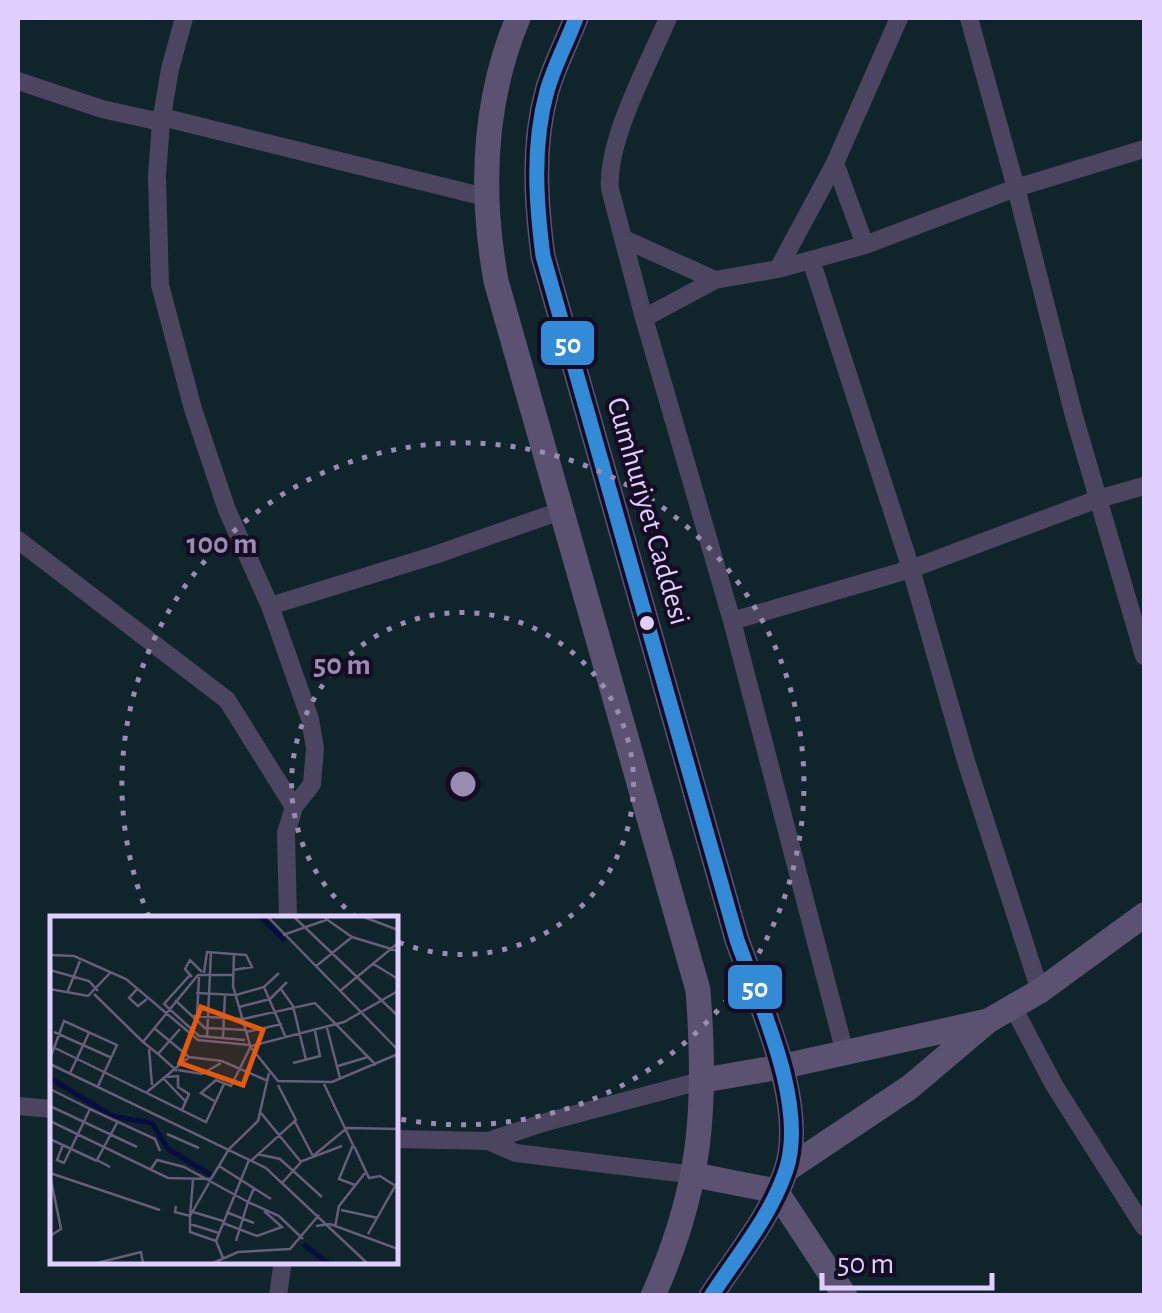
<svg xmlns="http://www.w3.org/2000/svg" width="1162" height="1313" font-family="'Alegreya Sans',sans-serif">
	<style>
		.green { fill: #10242b; fill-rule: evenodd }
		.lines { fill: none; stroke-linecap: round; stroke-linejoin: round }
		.street { stroke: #4c455f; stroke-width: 18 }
		.secondary { stroke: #5b5272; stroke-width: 25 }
		.bus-1-casing { stroke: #150c23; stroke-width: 22 }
		.bus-1 { stroke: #338bd7; stroke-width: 15 }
		.ring { fill: none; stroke: #998cb0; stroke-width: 5; stroke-dasharray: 5 10 }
		.bus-dot { fill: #dfceff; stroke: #150c23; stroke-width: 4 }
		.labels { text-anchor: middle; stroke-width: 8; stroke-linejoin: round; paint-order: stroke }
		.street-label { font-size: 30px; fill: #dfceff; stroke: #150c23 }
		.inset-river { fill: none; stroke: #070e3f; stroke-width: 5 }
		.inset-road { fill: none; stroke: #665d78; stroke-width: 2.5 }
		.view { fill: #e8590c; fill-opacity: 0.15; stroke: #e8590c; stroke-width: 5 }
		.inset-edge { fill: none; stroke: #dfceff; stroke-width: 5 }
		.centre { fill: #998cb0; stroke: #150c23; stroke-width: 5 }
		.ring-label { font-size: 30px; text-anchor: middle; font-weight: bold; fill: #998cb0; stroke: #150c23; stroke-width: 8; stroke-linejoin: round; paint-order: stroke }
		.line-badge { stroke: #150c23; stroke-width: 4 }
		.badge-label { font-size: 28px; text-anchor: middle; font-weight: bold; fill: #fff }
	</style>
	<rect width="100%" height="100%" fill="#16111e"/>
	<!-- green -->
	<path class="green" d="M 18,18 L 1144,18 L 1144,1295 L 18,1295 ZM 52,918 L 395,918 L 395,1260 L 52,1260 Z"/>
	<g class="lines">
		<!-- street -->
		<path class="street" d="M 184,18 L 170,69 L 161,122 L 157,176 L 160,285 L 193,409 L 227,510 L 270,606 L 310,719 L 315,748 L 312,784 L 294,807 L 286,833 L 288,918
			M 668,18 C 649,63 606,141 610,189 L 644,318 L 732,621 L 845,1053
			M 969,18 L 1016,188 L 1074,416 L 1144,656
			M 18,81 L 102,109 L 161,122
			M 162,117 L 485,197
			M 835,163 L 865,245
			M 624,239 L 715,280
			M 811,260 L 911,569 L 966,761 L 1040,991
			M 778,269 L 835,163 L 899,18
			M 644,318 L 715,280 L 778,269 L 865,245 L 1016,188 L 1144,149
			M 18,540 L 227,700 L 294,807
			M 270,606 L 435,555 L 563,510
			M 732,621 L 911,569 L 1098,499 L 1144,486
			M 1013,1007 L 1054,1085 L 1144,1227
			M 18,1106 L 52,1109
			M 395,1139 L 488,1141 L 546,1122 L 704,1080
			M 488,1141 L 516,1153 L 695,1175
			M 278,1296 L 283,1260"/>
		<!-- secondary -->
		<path class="secondary" d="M 518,18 C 483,102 480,192 496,281 L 698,990 C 707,1108 702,1186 653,1296
			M 576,18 C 567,42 554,66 547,91 C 532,145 536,202 543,256 L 737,940 C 759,1002 808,1104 786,1170 C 771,1216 737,1256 711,1296
			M 704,1080 L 780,1067 L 988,1021
			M 786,1170 L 910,1087 L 988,1021 L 1040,991 L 1144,915
			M 695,1175 L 776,1191 L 845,1296"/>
		<!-- bus-1 casing -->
		<g class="bus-1-casing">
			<path id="bus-1" d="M 576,18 C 567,42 554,66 547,91 C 532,145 536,202 543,256 L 737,940 C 759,1002 808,1104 786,1170 C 771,1216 737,1256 711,1296"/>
		</g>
		<!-- bus-1 -->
		<use href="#bus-1" class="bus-1"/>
	</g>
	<!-- distance rings -->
	<g class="ring">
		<path d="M357 918A171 171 0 1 1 396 941"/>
		<path d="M149 917A341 341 0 1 1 395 1118"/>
	</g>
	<!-- markers -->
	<circle class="bus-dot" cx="647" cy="623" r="9"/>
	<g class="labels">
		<!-- street labels -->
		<g class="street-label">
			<text transform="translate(649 511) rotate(74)" y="10">Cumhuriyet Caddesi</text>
		</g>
	</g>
	<!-- overview -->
	<g transform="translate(50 916)">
		<rect width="348" height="348" fill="#16111e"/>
		<path d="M 0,0 L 347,0 L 347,347 L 0,347 Z" fill="#10242b"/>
		<path class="inset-river" d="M 210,0 L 235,25M 0,162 L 62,200 L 102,207 L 118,233 L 161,259M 253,328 L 278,347"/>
		<path class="inset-road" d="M 217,0 L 348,134M 243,0 L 348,100M 272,0 L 302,21 L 348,35M 311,0 L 348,14M 233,19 L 276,4M 184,38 L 183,70 L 200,129M 0,39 L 24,40 L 76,63 L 148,124 L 199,129 L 228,165 L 282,166 L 348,138M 322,47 L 348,63M 265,51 L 302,21M 0,54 L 39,65 L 48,75M 154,57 L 157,36 L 196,39 L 202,51 L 183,54M 140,59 L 114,88 L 149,120 L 195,124M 142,61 L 135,53 L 140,44 L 152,56M 214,71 L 236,122M 0,73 L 38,80 L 60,57M 87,73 L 79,82 L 88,90 L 97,83M 231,73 L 243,90 L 256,144M 290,75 L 348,27M 17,77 L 30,45M 146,77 L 186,79 L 214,71 L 229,57M 44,78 L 93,126M 125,84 L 156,113M 189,91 L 220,83 L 237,66M 143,100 L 193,103 L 265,87 L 326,149M 147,100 L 149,61M 104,112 L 139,141 L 172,145 L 218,165M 157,112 L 196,114M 277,112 L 290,162M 4,116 L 62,142M 196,116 L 232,108M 157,121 L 161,36M 173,121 L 175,79M 5,132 L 156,206 L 174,168M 99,133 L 102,169M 108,138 L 93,126 L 148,59 L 183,59M 0,143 L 14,105 L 67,129 L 48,170M 243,147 L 270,140 L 265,115M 0,148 L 216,252 L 317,347M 288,150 L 318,141M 128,154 L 152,158 L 171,147M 127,155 L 108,138 L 130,113M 20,157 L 39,117M 117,161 L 128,160 L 128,171 L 139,178 L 132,194M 113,162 L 136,186M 274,168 L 303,229 L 289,263 L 305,269M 0,173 L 40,193 L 14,247 L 7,244 L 13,229M 97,176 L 139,141M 166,186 L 151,177 L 166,164 L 181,170 L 201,130 L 294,106 L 348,75M 0,190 L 87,231M 40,193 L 105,223 L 110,235M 211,197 L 251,246M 244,204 L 263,240M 0,205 L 118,262 L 161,263M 117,218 L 149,232M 0,223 L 47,245M 304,230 L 319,262 L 330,260 L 344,269M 207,238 L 230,243 L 272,281M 263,240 L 297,212 L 348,213M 202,244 L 246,204 L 228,169M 169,250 L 221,283M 60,251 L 47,244 L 68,205M 101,253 L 107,244 L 134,251 L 198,286 L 186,325M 0,257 L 110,294M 0,259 L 11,313 L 0,320M 161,263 L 179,233 L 208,205 L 219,157M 159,267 L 140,300 L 140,316 L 166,325M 232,267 L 252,245 L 292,230M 204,272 L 198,286 L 229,300 L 253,323M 126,290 L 125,296 L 140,300 L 143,264M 291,294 L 328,302M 143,296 L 173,305M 176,296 L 204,307M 173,307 L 207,320 L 232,311 L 214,295M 140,308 L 169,317M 266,310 L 280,308 L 348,333M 285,311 L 289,290 L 315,257M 318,318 L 348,265M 173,342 L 166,325 L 199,244M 47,347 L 91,336 L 93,347M 163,347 L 188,336 L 240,333 L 269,299"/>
		<path class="view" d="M 151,91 L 213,114 L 193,169 L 130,147 Z"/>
		<rect width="348" height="348" class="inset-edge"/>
	</g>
	<circle cx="463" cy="784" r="15" class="centre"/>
	<g class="ring-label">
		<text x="222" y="553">100 m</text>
		<text x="342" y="674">50 m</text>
	</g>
	<g class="line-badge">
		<rect x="539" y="319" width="57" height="48" rx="10" fill="#338bd7"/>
		<rect x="726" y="963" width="58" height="48" rx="10" fill="#338bd7"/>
	</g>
	<g class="badge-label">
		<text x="568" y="353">50</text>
		<text x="755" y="997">50</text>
	</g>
	<!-- border -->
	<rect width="1162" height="1313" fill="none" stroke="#dfceff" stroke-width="40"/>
	<!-- scale -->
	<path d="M822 1273v15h170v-15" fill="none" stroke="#dfceff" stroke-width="5"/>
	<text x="837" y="1273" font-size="30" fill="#dfceff" stroke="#150c23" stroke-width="8" paint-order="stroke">50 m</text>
</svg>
